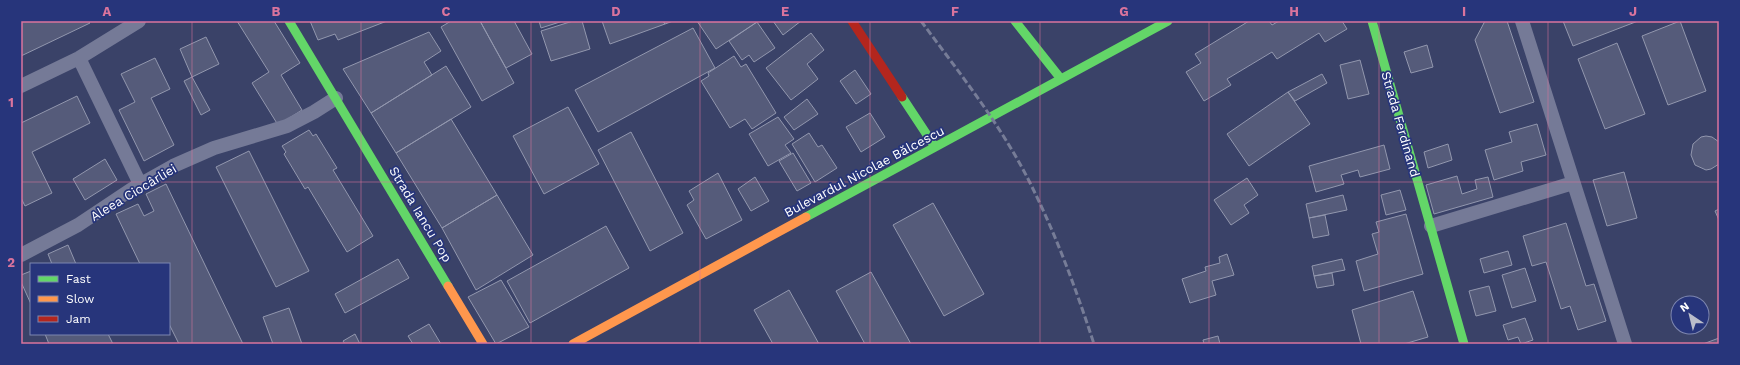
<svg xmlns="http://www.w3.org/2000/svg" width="1740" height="365" font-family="'Work Sans',sans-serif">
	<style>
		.building { fill: #555b7a; stroke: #9297ae }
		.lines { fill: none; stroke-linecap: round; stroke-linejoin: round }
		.street { stroke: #757a97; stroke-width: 14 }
		.fast { stroke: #63d668; stroke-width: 9 }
		.slow { stroke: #ff974d; stroke-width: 9 }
		.jam { stroke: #b3261e; stroke-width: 9 }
		.rail { stroke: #767c97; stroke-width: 3; stroke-dasharray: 7 3; stroke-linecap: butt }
		.grid { fill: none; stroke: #da749d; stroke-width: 1; stroke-opacity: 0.55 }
		.labels { text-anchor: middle; stroke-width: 3.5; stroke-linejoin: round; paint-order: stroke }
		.street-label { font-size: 13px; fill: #fff; stroke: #27357b }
		.neatline { fill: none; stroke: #da749d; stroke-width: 1.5 }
		.grid-label { font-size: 13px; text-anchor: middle; font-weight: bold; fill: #da749d }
	</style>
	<rect width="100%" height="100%" fill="#3a4268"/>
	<!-- building -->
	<path class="building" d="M 21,21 L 88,21 L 90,23 L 21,56 Z
		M 237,21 L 274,21 L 300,63 L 281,75 L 302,110 L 278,125 L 252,83 L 269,72 Z
		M 310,21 L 387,21 L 338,40 L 335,34 L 318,40 Z
		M 451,21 L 480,21 L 514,83 L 482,101 L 441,27 Z
		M 480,21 L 514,21 L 532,54 L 506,68 Z
		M 539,21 L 563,21 L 541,28 Z
		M 573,21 L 582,21 L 590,49 L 551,61 L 541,31 Z
		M 602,21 L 663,21 L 665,24 L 610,44 Z
		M 663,21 L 673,21 L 665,24 Z
		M 697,21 L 756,21 L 757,22 L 716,49 Z
		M 773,21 L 801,21 L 783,35 Z
		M 1249,21 L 1269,21 L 1272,25 L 1279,21 L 1342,21 L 1347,29 L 1325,42 L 1319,33 L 1277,59 L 1272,52 L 1227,79 L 1231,85 L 1204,101 L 1186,72 L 1201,63 L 1195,54 Z
		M 1485,21 L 1507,21 L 1534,102 L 1500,113 L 1475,40 Z
		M 1563,21 L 1638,21 L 1573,46 Z
		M 1680,21 L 1706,91 L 1668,105 L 1642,36 Z
		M 757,22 L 775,48 L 754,62 L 749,55 L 742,60 L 729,41 Z
		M 693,28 L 715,68 L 598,132 L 575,90 Z
		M 429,32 L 441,51 L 424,62 L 432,75 L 371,113 L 343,69 Z
		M 811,33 L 824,50 L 807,64 L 818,79 L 791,100 L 766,68 Z
		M 206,37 L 219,64 L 192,77 L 180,49 Z
		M 1617,43 L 1645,114 L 1605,129 L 1578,59 Z
		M 1427,45 L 1433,67 L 1411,73 L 1404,52 Z
		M 734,56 L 741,67 L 746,64 L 776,113 L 752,129 L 745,119 L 730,128 L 701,81 L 709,76 L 708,73 Z
		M 155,58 L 170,89 L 151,98 L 174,145 L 144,161 L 119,110 L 135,102 L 121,74 Z
		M 1360,60 L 1369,94 L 1348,99 L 1340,65 Z
		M 446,66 L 471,107 L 396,153 L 371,113 Z
		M 855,70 L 871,94 L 856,104 L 840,81 Z
		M 1322,74 L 1327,83 L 1295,101 L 1288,92 Z
		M 192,77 L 210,110 L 201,115 L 184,81 Z
		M 1288,92 L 1310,124 L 1249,166 L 1227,134 Z
		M 77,96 L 90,123 L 32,152 L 52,193 L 25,206 L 21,198 L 21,123 Z
		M 807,99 L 818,114 L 794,130 L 784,117 Z
		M 568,107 L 599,164 L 544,194 L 513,136 Z
		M 870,113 L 885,137 L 861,152 L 846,127 Z
		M 778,117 L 794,139 L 785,145 L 791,153 L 768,166 L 749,134 Z
		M 451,119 L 497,195 L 442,228 L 396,153 Z
		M 1537,124 L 1546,155 L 1521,162 L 1523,171 L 1494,180 L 1485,150 L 1512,142 L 1509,132 Z
		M 309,130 L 313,136 L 316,134 L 337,168 L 333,170 L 373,236 L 347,252 L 308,187 L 305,189 L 284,154 L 286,152 L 282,146 Z
		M 631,132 L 683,233 L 650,251 L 598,150 Z
		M 809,133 L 818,147 L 822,145 L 837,168 L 815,182 L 792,144 Z
		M 1706,136 L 1712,137 L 1719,142 L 1719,164 L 1711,169 L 1706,170 L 1695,165 L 1691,155 L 1693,144 L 1701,137 Z
		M 1448,144 L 1452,160 L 1428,168 L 1424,152 Z
		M 1384,145 L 1390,169 L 1360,177 L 1358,170 L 1341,175 L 1344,184 L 1316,192 L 1309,166 Z
		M 249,151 L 309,271 L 276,287 L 216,167 Z
		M 793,153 L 811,183 L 797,191 L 779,161 Z
		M 105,159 L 117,180 L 85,200 L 73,179 Z
		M 1624,172 L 1637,218 L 1607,226 L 1593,180 Z
		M 718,173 L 742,220 L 706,239 L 687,205 L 694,200 L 689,191 Z
		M 1457,176 L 1462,194 L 1477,189 L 1475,180 L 1488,177 L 1493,197 L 1434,214 L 1426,185 Z
		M 755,177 L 769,201 L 751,211 L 738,189 Z
		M 1247,178 L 1258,195 L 1244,205 L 1249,213 L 1231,225 L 1214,200 Z
		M 166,184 L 243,344 L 179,344 L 169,324 L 169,264 L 140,264 L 116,214 L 138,204 L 144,216 L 154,211 L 146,194 Z
		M 1400,190 L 1406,210 L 1386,215 L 1381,195 Z
		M 497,195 L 533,255 L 476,290 L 442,228 Z
		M 1343,195 L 1347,210 L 1309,218 L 1306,204 Z
		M 933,203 L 984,294 L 944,316 L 893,225 Z
		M 1719,209 L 1719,220 L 1715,211 Z
		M 1406,214 L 1423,274 L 1364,291 L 1356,261 L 1378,254 L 1372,234 L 1379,232 L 1376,222 Z
		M 1325,215 L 1329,235 L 1313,238 L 1309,218 Z
		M 1566,223 L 1586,286 L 1594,284 L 1606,321 L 1578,330 L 1570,306 L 1561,309 L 1546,262 L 1532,266 L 1523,236 Z
		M 606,226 L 629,268 L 530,323 L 507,281 Z
		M 68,245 L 76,264 L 52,264 L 48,254 Z
		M 1508,251 L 1512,265 L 1484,273 L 1480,259 Z
		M 1227,254 L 1234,275 L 1212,281 L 1216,295 L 1190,303 L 1182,279 L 1206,271 L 1205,267 L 1220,263 L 1219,257 Z
		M 398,259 L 409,278 L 345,313 L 335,294 Z
		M 1342,259 L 1345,270 L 1314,276 L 1312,266 Z
		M 1525,268 L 1536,301 L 1512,308 L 1502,275 Z
		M 31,271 L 31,304 L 21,282 L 21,275 Z
		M 871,272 L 911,344 L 865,344 L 836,291 Z
		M 1332,273 L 1334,285 L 1317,288 L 1314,276 Z
		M 501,280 L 529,327 L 496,344 L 468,297 Z
		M 1489,286 L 1496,311 L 1476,316 L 1469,291 Z
		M 789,290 L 819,344 L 773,344 L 754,310 Z
		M 1413,291 L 1428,337 L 1404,344 L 1361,344 L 1352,310 Z
		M 289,308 L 302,344 L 273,344 L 263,317 Z
		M 1525,318 L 1533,340 L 1521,344 L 1518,337 L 1508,340 L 1503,325 Z
		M 429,324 L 441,344 L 413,344 L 408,336 Z
		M 45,334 L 108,334 L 113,344 L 49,344 Z
		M 355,334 L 360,344 L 345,344 L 343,341 Z
		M 1218,336 L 1220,344 L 1204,344 L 1203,340 Z
		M 1719,338 L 1719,344 L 1703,344 Z"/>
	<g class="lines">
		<!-- street -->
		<path class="street" d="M 1522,21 L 1625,344
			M 79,58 L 140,184
			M 21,86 L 79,58 L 139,21
			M 1431,226 L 1573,183
			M 21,255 L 78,225 L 132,189 L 173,166 L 214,148 L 287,126 L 314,112 L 336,98"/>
		<!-- fast -->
		<path class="fast" d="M 289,21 L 448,286
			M 1015,21 L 1061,79
			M 1372,21 L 1464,344
			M 902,97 L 935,147
			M 806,217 L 1168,21"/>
		<!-- slow -->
		<path class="slow" d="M 448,286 L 483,344
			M 573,344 L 806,217"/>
		<!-- jam -->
		<path class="jam" d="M 852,21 L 902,97"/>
		<!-- rail -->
		<path class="rail" d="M 921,21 C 961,75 1005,130 1034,191 C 1058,240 1077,292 1094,344"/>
	</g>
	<!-- grid -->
	<path class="grid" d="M 192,21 L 192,344M 361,21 L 361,344M 531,21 L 531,344M 700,21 L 700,344M 870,21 L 870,344M 1040,21 L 1040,344M 1209,21 L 1209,344M 1379,21 L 1379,344M 1548,21 L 1548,344M 21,182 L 1719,182"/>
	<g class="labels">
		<!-- street labels -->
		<g class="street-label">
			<text transform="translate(1401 124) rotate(74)" y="5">Strada Ferdinand</text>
			<text transform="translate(864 171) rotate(-28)" y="5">Bulevardul Nicolae Bălcescu</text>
			<text transform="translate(133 192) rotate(-31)" y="5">Aleea Ciocârliei</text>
			<text transform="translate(421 214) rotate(59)" y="5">Strada Iancu Pop</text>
		</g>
	</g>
	<!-- border -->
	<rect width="1740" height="365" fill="none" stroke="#27357b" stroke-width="44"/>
	<!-- legend -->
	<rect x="30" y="263" width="140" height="72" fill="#27357b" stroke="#7d86b0"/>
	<rect x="38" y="276" width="20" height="6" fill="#63d668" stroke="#7d86b0"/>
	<text x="66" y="283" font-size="12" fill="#ffffff">Fast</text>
	<rect x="38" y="296" width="20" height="6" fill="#ff974d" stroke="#7d86b0"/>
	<text x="66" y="303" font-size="12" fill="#ffffff">Slow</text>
	<rect x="38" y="316" width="20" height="6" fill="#b3261e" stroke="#7d86b0"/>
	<text x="66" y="323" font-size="12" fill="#ffffff">Jam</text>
	<!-- north arrow -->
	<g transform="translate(1690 315) rotate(325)"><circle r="19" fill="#27357b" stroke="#7d86b0"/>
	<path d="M0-3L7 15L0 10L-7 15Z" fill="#babdca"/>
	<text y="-6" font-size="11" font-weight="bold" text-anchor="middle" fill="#ffffff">N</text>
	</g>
	<rect x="22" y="22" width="1696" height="321" class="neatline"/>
	<g class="grid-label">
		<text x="107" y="16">A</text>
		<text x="276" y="16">B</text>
		<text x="446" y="16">C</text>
		<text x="616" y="16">D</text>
		<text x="785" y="16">E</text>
		<text x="955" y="16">F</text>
		<text x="1124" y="16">G</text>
		<text x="1294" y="16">H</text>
		<text x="1464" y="16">I</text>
		<text x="1633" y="16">J</text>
		<text x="11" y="107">1</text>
		<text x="11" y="267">2</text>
	</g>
</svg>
